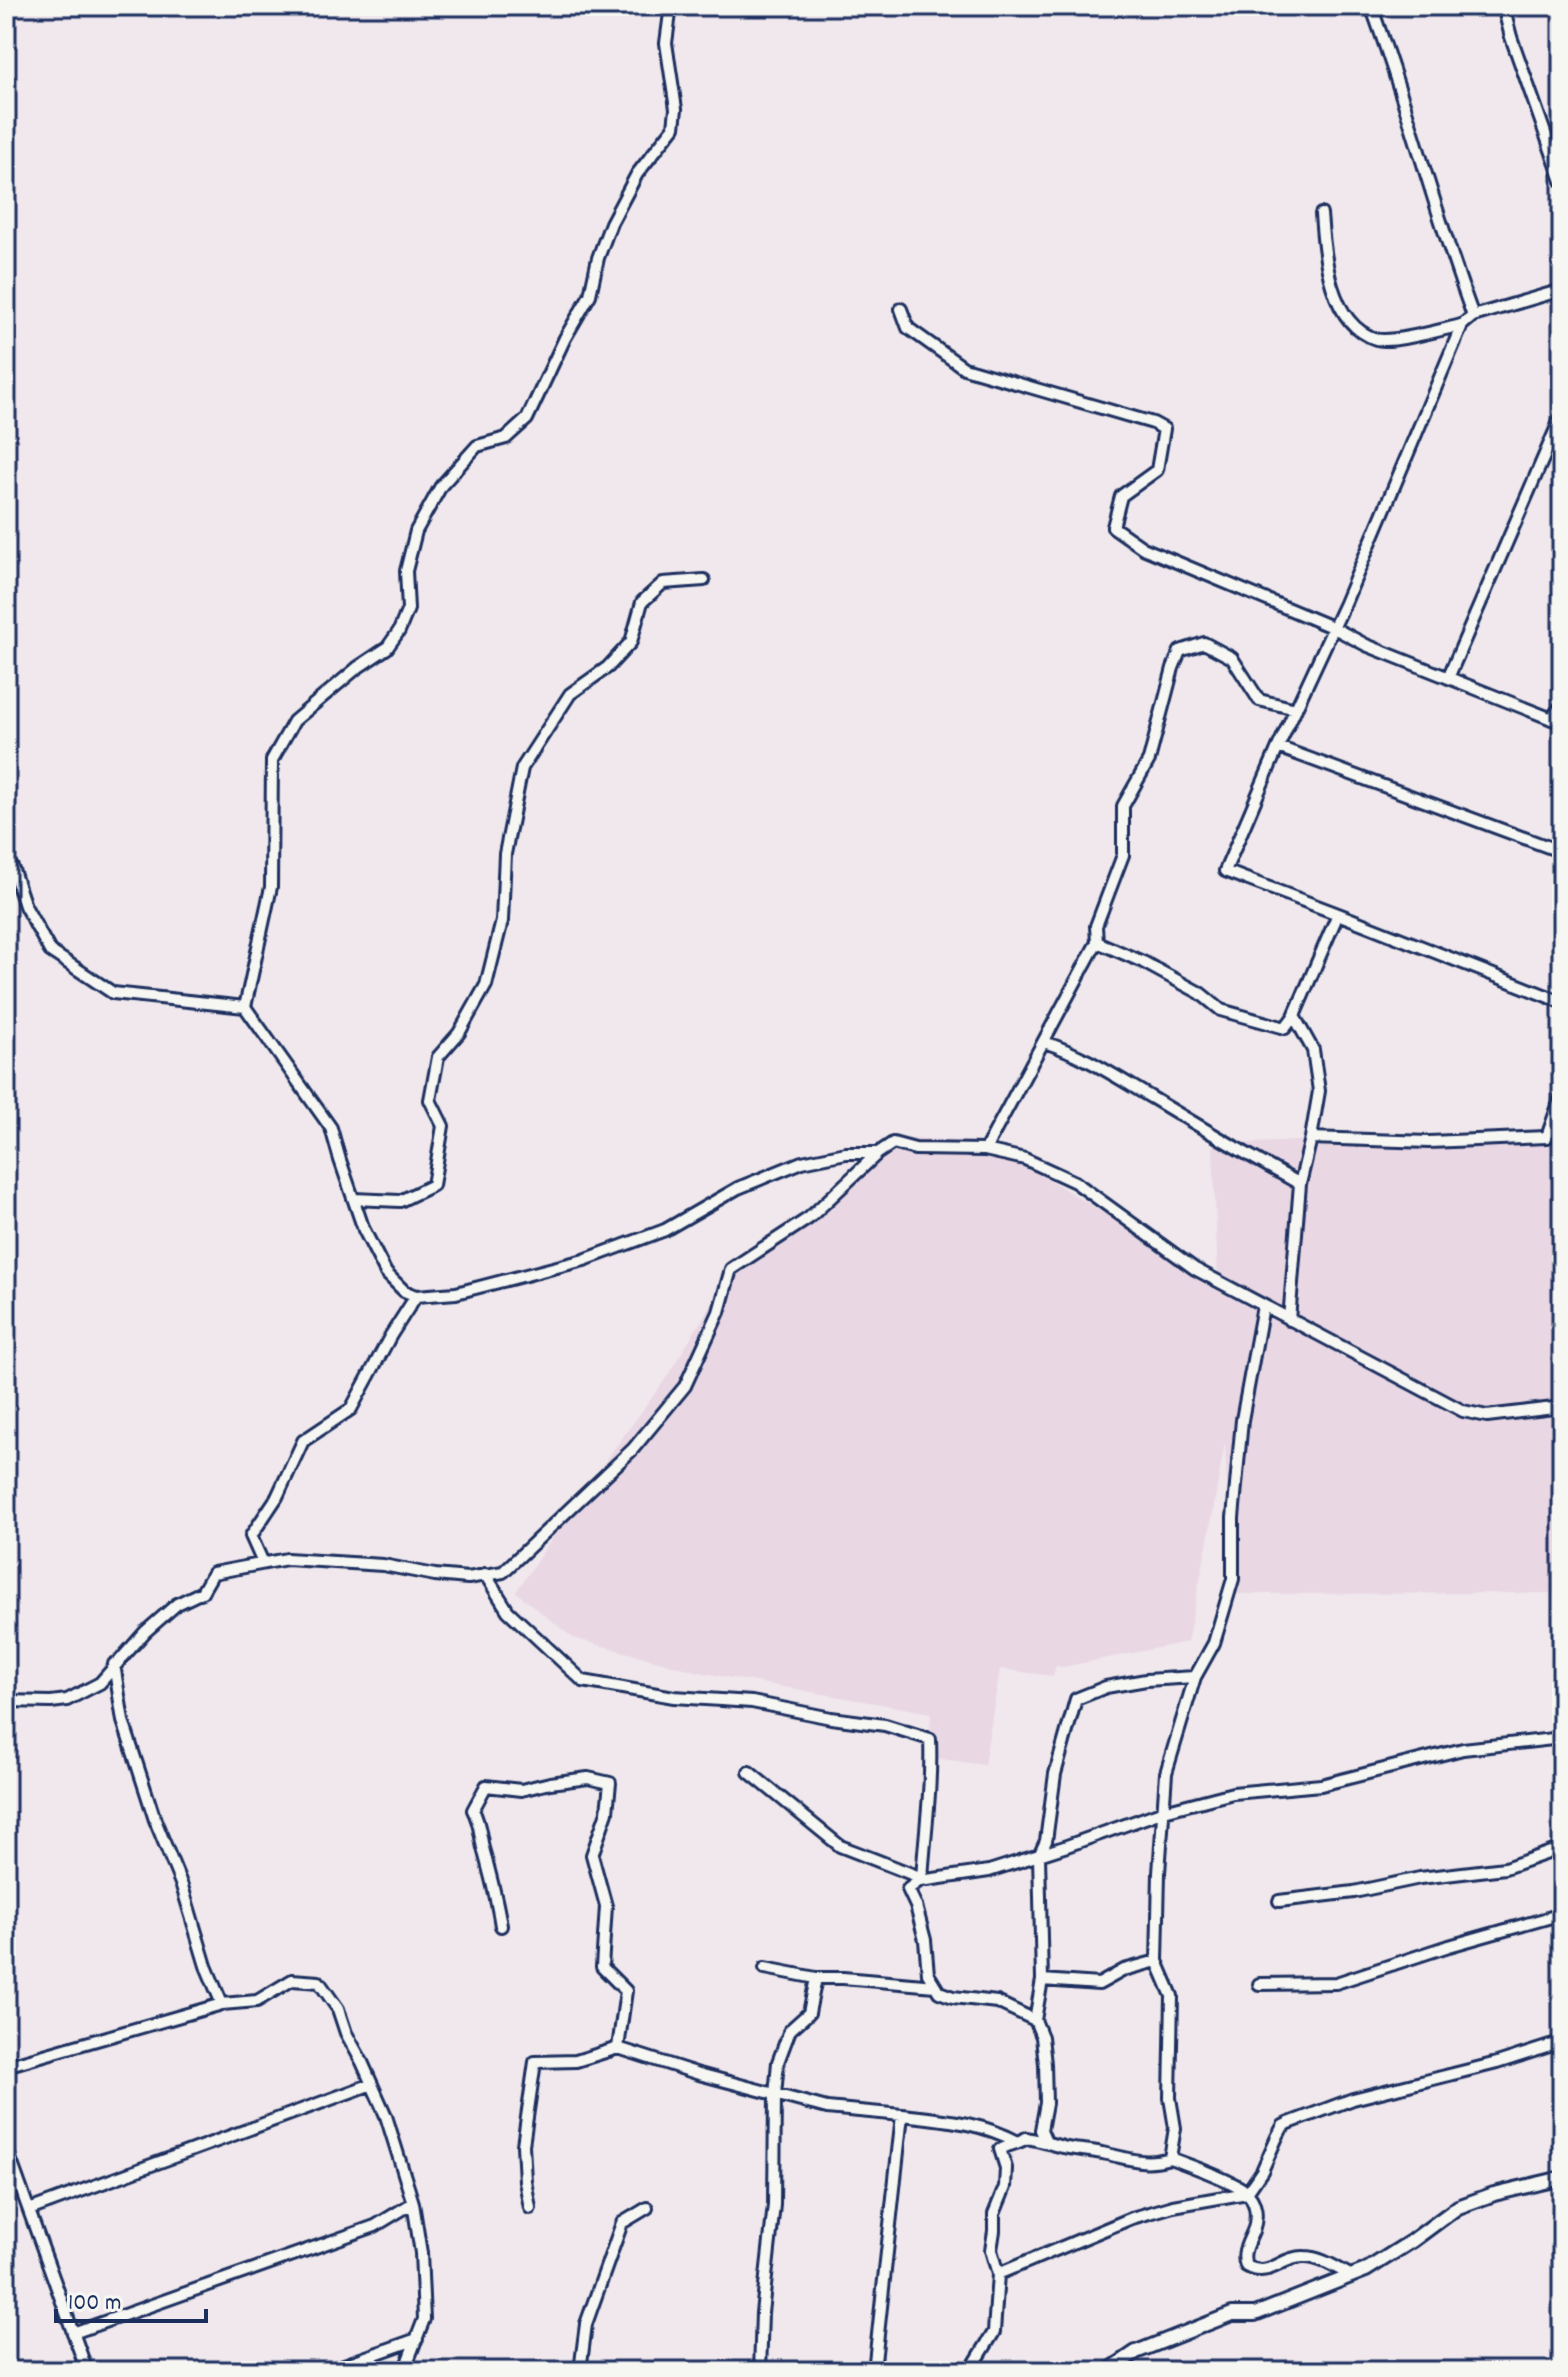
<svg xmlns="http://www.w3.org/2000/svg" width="1568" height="2377" font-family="Dekko,sans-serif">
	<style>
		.built { fill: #e9d7e4 }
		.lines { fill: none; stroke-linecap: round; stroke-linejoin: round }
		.minor-casing { stroke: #1b2f5e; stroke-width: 16 }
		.tertiary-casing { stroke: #1b2f5e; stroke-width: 18 }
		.minor { stroke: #f6f6f2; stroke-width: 10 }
		.tertiary { stroke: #f6f6f2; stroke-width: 12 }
	</style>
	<rect width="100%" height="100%" fill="#f0e8ec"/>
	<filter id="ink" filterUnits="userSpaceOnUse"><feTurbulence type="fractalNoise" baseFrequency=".0125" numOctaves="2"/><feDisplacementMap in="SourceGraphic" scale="16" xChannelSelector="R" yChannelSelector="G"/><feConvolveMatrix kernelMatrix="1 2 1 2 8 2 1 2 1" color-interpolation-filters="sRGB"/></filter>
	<g filter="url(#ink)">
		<!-- built -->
		<path class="built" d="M 1562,1128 L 1562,1593 L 1232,1594 L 1225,1442 L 1207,1545 L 1187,1642 L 1063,1667 L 1056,1666 L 1053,1676 L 1000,1669 L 984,1765 L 929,1757 L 931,1713 L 699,1672 L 573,1638 L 516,1592 L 595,1475 L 667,1377 L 731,1272 L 801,1229 L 883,1144 L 909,1138 L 980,1142 L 1046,1178 L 1218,1282 L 1213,1145 Z"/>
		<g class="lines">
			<!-- minor casing -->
			<g class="minor-casing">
				<path id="minor" d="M 1371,6 C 1409,108 1435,214 1473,316
					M 1503,6 L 1511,37 L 1562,181
					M 1321,214 C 1324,254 1329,324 1376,339 C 1392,344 1443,329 1462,325
					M 901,309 L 908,328 L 964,368 L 1153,423 L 1164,429 L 1157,470 L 1121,496 L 1113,527 L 1143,548 L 1334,628 L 1366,645 L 1562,723
					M 1448,678 L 1562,415
					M 1551,719 L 1562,705
					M 1278,747 L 1562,852
					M 6,861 L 12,867 L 25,906 L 50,951 L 113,993 L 245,1007 L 331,1128 L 340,1160 L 364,1230 L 386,1273 L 404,1291 L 416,1296 L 456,1293 L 584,1260 L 665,1230 L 738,1188 L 802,1162 L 846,1153 L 878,1153 L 893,1143 L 915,1149 L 985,1150 L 1025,1159 L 1075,1182 L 1195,1269 L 1463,1411 L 1487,1416 L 1562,1407
					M 1338,914 L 1225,871 L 1278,747 L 1345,603 L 1462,325 L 1473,316 L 1562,290
					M 1097,942 L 1143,962 L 1200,993 L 1221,1010 L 1285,1028 L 1294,1016
					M 245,1007 L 271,887 L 272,760 L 294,721 L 357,668 L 387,648 L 399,631 L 408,609 L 406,571 L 416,531 L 441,486 L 477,446 L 506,438 L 527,419 L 565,338 L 590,295 L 598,258 L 611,223 L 637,174 L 674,127 L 676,109 L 666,43 L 671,6
					M 1044,1042 C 1084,1055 1118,1078 1154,1099 C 1202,1128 1251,1157 1300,1184
					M 1311,1138 L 1429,1142 L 1547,1137 L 1562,1094
					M 985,1150 L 1097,942 L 1096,926 L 1123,855 L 1123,806 L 1149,760 L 1173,668 L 1180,651 L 1204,643 L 1232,658 L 1259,700 L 1296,709
					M 354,1199 L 400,1201 L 433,1185 L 443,1126 L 430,1100 L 438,1057 L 459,1033 L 486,985 L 502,921 L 505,854 L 522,768 L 570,694 L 608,667 L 631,642 L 642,602 L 663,583 L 704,580
					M 1289,1320 L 1300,1184 L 1311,1138 L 1319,1091 L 1313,1050 L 1294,1016 L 1338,914 L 1562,1002
					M 263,1563 L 251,1536 L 277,1497 L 303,1441 L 351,1409 L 391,1335 L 416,1296
					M 485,1574 L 508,1611 L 583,1681 L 674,1697 L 752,1702 L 831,1718 L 885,1725 L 930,1739 C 932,1786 925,1832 922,1879 L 908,1889 L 916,1906 L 925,1940 L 928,1974 L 939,1992 L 953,1997 L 997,2002 L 1035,2020
					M 114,1664 L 123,1721 L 155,1820 L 182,1886 L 206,1966 L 222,2004 L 257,2001 L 292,1980 L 319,1982 L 338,2009 L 346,2033 L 362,2062 L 386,2116 L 413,2203 L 421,2253 L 424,2319 L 404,2371
					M 6,1701 L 51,1702 L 67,1700 L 100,1683 L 145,1632 L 177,1604 L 202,1592 L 213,1573 L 287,1559 L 383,1565 L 435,1575 L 468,1578 L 503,1572 L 633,1449 L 685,1386 L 719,1312 L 731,1269 L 809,1218 L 878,1153
					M 749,1772 L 840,1846 L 927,1880 L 989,1871 L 1064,1847 L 1164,1811 L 1233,1793 L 1321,1785 L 1463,1749 L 1562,1738
					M 1279,1901 L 1354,1892 L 1420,1878 L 1505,1868 L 1562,1848
					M 501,1926 C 497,1899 490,1874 483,1848 C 480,1834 480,1823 473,1810 L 486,1786 L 521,1790 L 550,1783 L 588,1778 L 610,1783 L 607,1812 L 592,1855 L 606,1906 L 602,1967 L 626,1991 L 618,2048 L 699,2074 L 827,2108 L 902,2115
					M 765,1968 L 816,1978 L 843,1978 L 935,1986
					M 1042,1980 L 1099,1984 L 1124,1970 L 1157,1961
					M 1259,1984 L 1336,1983 L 1449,1946 L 1562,1914
					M 6,2066 L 222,2004
					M 1046,2141 L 1041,2130 L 1046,2103 L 1045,2064 L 1042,2037 L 1035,2020 L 1042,1980 L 1039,1856 L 1046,1841 L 1055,1774 L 1076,1699 L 1106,1687 L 1146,1680 L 1195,1677
					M 6,2147 L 87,2371
					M 1170,2158 L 1175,2128 L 1170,2098 L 1172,1996 L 1157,1961 L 1159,1873 L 1166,1773 L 1195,1677 L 1214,1643 L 1233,1579 L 1233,1518 L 1242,1420 L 1263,1306
					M 530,2208 L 525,2181 L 523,2145 L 535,2062 L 576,2061 L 618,2048
					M 29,2210 L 372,2084
					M 1352,2276 C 1338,2269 1321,2257 1305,2257 C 1281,2256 1270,2279 1246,2266 C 1241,2253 1248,2243 1253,2231 C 1258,2217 1257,2201 1245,2191 C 1232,2180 1188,2165 1170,2158 C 1142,2166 1129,2158 1102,2153 C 1089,2150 1076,2150 1063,2147 C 1051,2144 1039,2140 1026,2138 C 1018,2144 1009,2144 1000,2149 L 1006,2168 L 1005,2187 L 994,2214 L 994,2231 L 991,2250 L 998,2274 L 1132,2218 L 1173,2206 L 1247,2193 L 1262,2171 L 1277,2137 L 1283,2126 L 1289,2123 L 1353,2099 L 1497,2063 L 1562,2042
					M 73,2333 L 375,2226 L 413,2203
					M 327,2371 L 417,2339
					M 580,2371 L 586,2324 L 622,2223 L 647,2208
					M 760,2371 L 762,2313 L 774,2205 L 775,2095 L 778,2062 L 790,2030 L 809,2013 L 816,1978
					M 874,2371 L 902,2115 C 943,2120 981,2122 1018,2142
					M 970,2371 L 994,2332 L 998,2274"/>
			</g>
			<!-- tertiary casing -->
			<g class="tertiary-casing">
				<path id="tertiary" d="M 1108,2371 L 1136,2352 L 1232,2314 L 1255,2314 L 1366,2270 L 1412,2241 L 1458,2207 L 1494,2194 L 1562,2178"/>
			</g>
			<!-- minor -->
			<use href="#minor" class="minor"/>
			<!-- tertiary -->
			<use href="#tertiary" class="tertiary"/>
		</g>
	</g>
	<!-- margin -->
	<rect width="1568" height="2377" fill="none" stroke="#f6f6f2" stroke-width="32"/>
	<rect x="16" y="16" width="1536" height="2345" fill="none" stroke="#1b2f5e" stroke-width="3" filter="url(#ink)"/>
	<!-- scale -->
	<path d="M56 2309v12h150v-12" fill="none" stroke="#1b2f5e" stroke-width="4"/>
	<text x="68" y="2309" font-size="24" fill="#1b2f5e" stroke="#f6f6f2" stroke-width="6" paint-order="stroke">100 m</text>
</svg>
